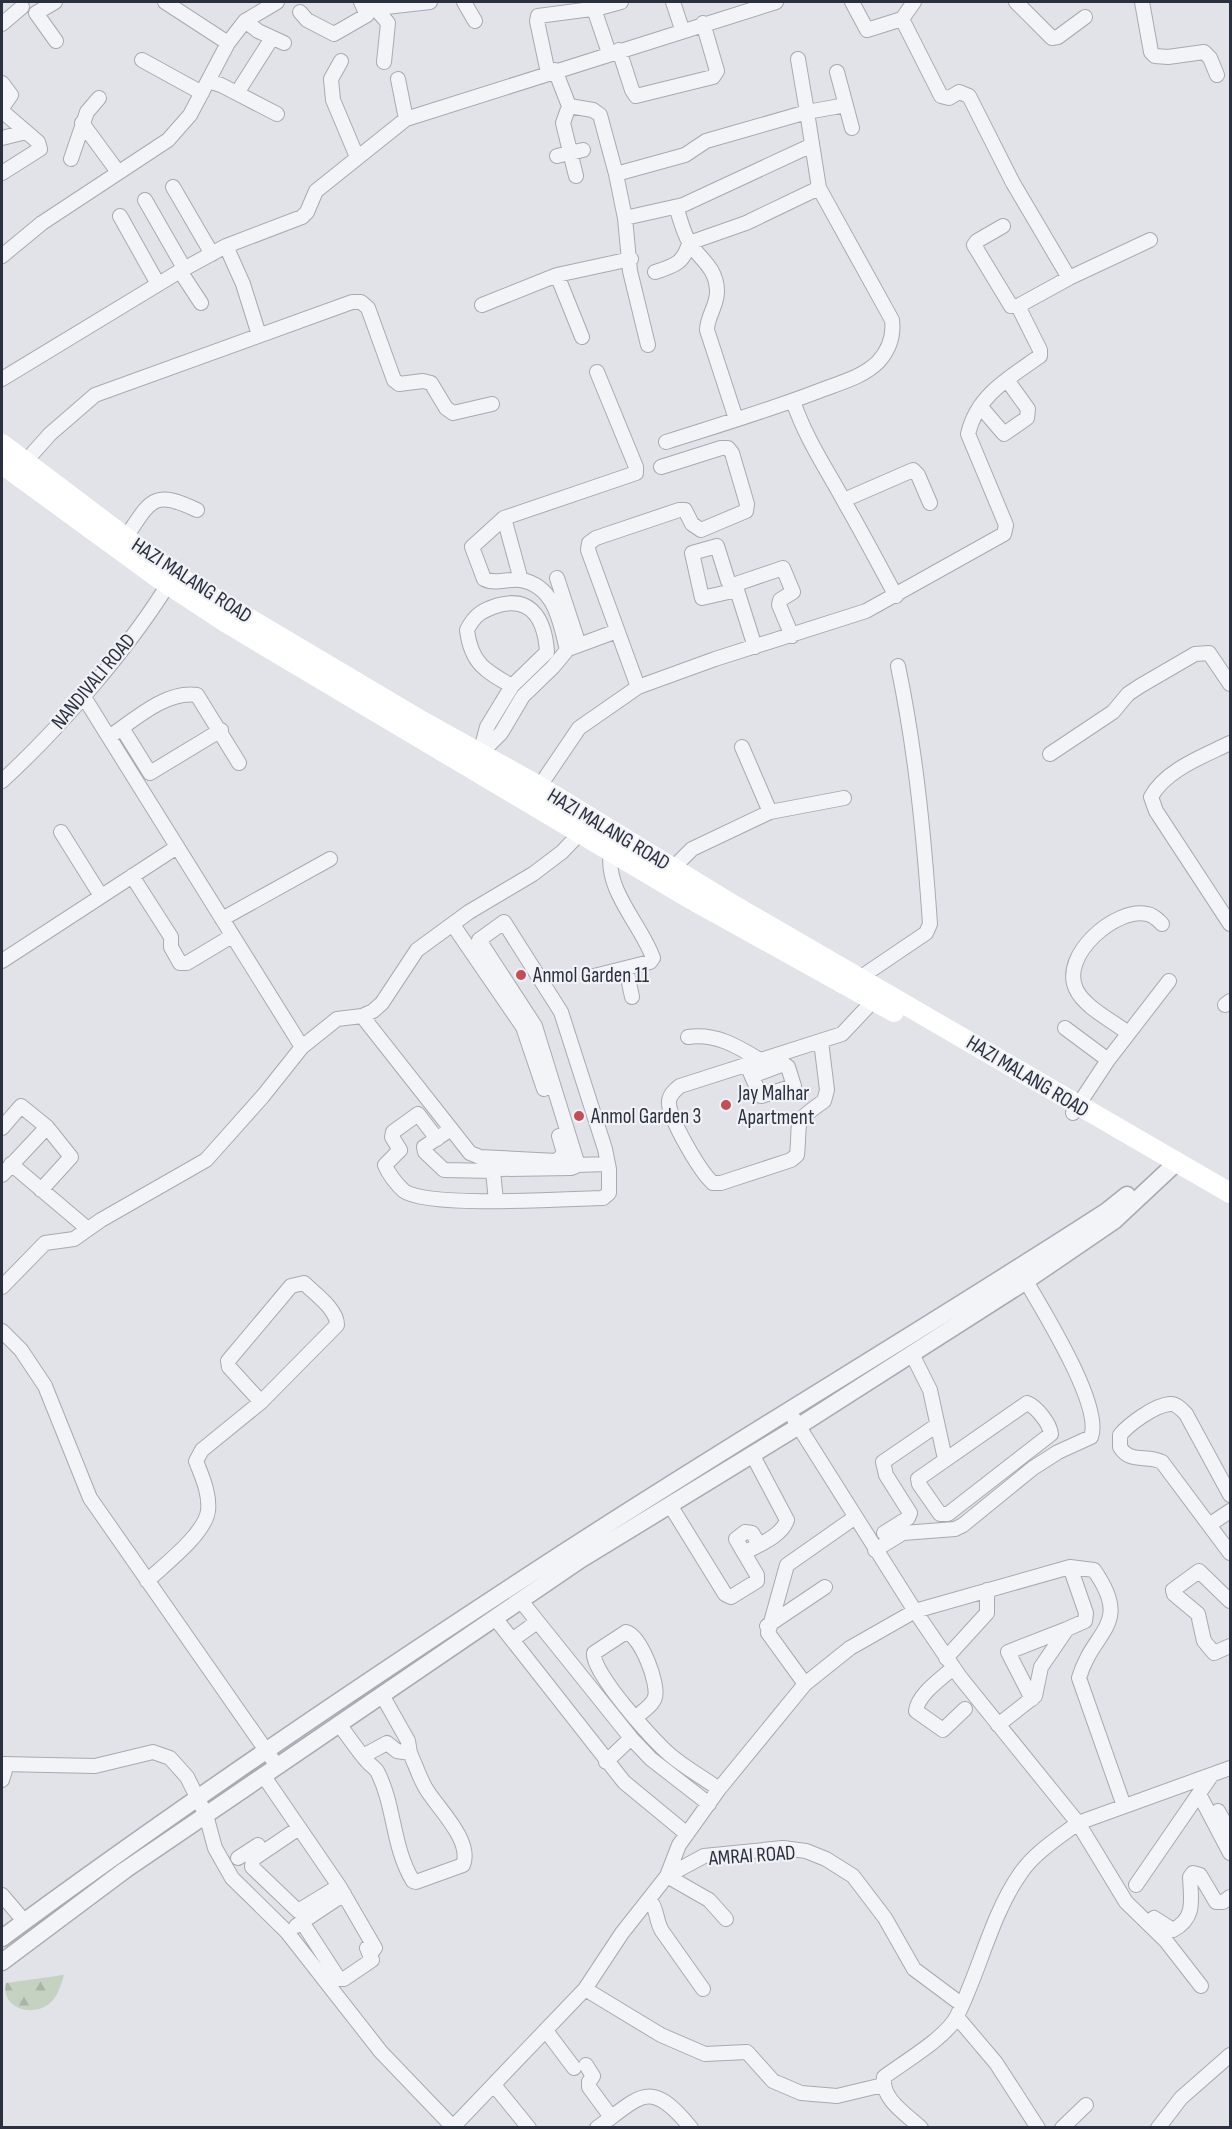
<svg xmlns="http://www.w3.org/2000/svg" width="1232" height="2129" font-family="'Sofia Sans Condensed',sans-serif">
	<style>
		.forest { fill: url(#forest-firs) }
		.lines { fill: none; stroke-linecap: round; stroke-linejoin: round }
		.minor-casing { stroke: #a6aab2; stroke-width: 16 }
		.tertiary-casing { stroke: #a6aab2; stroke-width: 19 }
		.minor { stroke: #f3f4f7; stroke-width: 14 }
		.tertiary { stroke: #f3f4f7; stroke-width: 16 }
		.secondary { stroke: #fff; stroke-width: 20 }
		.poi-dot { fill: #c54e54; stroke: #f0f2f6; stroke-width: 2 }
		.labels { text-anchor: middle; stroke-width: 4.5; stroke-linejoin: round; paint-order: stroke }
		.street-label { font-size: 21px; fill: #2a303f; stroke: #f0f2f6 }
		.poi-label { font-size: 21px; fill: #2a303f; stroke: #f0f2f6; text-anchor: start }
	</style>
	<defs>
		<pattern id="forest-firs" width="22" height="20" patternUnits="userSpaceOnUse" patternTransform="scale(1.5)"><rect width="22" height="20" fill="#c5d2c2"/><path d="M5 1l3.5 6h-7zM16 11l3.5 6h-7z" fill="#a9b5a8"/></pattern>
	</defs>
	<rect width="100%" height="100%" fill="#e1e3e8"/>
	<!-- forest -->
	<path class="forest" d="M 64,1975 C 61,1984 59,1994 52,2001 C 35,2019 0,2009 6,1983 Z"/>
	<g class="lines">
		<!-- minor casing -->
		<g class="minor-casing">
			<path id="minor" d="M 55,2 L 36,13 L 56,41
				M 165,2 L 228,43
				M 370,2 L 388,23 L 384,62
				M 378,2 L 386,7 L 430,2
				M 464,2 L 475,21
				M 673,2 L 682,29
				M 852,2 L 867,30 L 902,19 L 914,2
				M 1016,2 L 1052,38 L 1058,37 L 1085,17
				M 1142,2 L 1151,52 L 1155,56 L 1168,57 L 1204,52 L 1210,58 L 1217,75
				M 594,9 L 609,53
				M 300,12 L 307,20 L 334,34 L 367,15 L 361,2
				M 902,19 L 941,96 L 949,98 L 959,92 L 969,96 L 1013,183 L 1069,278 L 1150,240
				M 245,21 L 258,31 L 284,43
				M 2,24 L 22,7
				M 619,50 L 632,90 L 636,96 L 713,77 L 717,71 L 703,23
				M 798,59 L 807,112 L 846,105
				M 142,60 L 202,93
				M 341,61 L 331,79 L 333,100 L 357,157
				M 555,70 L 569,106 L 593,110 L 600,115 L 616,174 L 625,218 L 630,271 L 648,345
				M 837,72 L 852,128
				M 548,73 L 537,21 L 538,16 L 599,8 L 621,2
				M 398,79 L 406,119
				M 208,81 L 221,85 L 277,114
				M 2,83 L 11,95 L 2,108
				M 237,93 L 272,38
				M 569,106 L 563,123 L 576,176
				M 2,111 L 38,142 L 40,149 L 2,173
				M 82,123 L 118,172
				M 2,138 L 26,132
				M 557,156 L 583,150
				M 71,159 L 87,112 L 99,98
				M 616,174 L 685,155 L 706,141 L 807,112 L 819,188
				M 173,187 L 212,254
				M 145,200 L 184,268
				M 676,207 C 680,218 683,232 689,242 C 698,258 716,266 717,290 C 718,305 707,316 707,330 L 736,419
				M 120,216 L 158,284
				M 625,218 L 683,205 L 810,146
				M 1003,226 L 977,241 L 974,245 L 1011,306 L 1018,306 L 1069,278
				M 226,246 L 243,284 L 259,335
				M 2,256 L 42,223 L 168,140 L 190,115 L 228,43 L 245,21 L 277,2
				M 180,271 L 201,303
				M 655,272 C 674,266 684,263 689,243
				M 557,275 L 582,337
				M 482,305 L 557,275 L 631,259
				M 2,379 L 180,271 L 226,246 L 302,217 L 307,212 L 316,191 L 406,119 L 776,2
				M 793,401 C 806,439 826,468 845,503 C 863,534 879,565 896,596
				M 980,406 L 1004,434 L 1027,418 L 1028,409 L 1007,380
				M 666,442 C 719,425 773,409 824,389 C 843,382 864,376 878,362 C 890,349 894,336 892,320 L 819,188 L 746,223 L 689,243
				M 25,462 L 50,434 L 95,395 L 352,302 L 361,302 L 368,308 L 394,380 L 399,384 L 423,381 L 431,383 L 446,408 L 453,413 L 492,404
				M 844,500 L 913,470 L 918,475 L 930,503
				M 504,518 L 521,580
				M 126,537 C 151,500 153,489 197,510
				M 557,578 L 579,645
				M 733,585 L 783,568 L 793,592 L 780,600 L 779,605 L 792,636
				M 737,590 L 702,598 L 692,553 L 717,546 L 728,581 L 737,590 L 755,647
				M 571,648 L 617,631
				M 638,687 L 588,550 L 589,543 L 596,538 L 679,510 L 685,510 L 692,524 L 701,530 L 746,511 L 747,504 L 732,453 L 728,448 L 721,448 L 661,467
				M 82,694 L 302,1047
				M 122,728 L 150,773 L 221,730
				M 109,737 C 133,721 166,690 197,695 L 239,763
				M 1230,743 C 1204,756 1165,770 1151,797 L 1156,811 L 1230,924
				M 742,747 L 770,812
				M 480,753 L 487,727 L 512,686 L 547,652 C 545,622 533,596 499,605 C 483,610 475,614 467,630 C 471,663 485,671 512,686
				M 480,754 L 501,733 L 523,696 L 553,667 L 567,650 C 560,622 555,586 521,580 C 509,578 496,585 484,579 L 472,547 L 504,518 L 636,473 L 636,467 L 597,372
				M 1050,754 L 1113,712 L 1128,694 L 1140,686 L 1195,654 L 1209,653 L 1230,684
				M 2,781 C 60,728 131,646 172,578
				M 535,793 L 579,728 L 638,687 L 715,659 L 866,611 L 1004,534 L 1006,525 L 968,434 C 977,395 1009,378 1040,356 L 1040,350 L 1018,306
				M 61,832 L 101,896
				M 673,868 L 692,849 L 770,812 L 844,798
				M 132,876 L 171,937 L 171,947 L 180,963 L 187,963 L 232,936
				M 222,919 L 330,859
				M 453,925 L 523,1027 L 544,1089
				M 2,961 L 177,847
				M 626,968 L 632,997
				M 594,976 L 650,962 L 653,958 C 641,924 604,890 611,851
				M 857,985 L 861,977 L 926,933 L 930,924 C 924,837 916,752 898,666
				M 1225,1005 L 1230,1001
				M 362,1016 L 470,1153 L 480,1157 L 557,1161 L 564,1153 L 559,1136
				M 1065,1028 L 1108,1060
				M 1128,1033 C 1113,1021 1084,1007 1076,989 C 1060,955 1116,907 1147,914 C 1154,915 1158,920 1162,924
				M 688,1037 C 716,1033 737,1046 760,1060
				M 821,1041 L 827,1090 L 824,1101 C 791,1124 801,1118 797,1155 L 791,1160 L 721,1183 L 713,1183 C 701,1173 667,1116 669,1101 C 670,1094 675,1090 680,1086 L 842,1034 L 874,1000
				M 747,1065 L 760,1095 L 761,1096 L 794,1086 L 788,1067 L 784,1064 L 752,1076
				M 1073,1113 L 1108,1060 L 1169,981
				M 2,1128 L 21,1106 L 47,1127 L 2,1175
				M 445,1133 L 424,1147 L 425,1152 L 444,1170 L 493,1171 L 496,1201
				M 437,1139 L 418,1114 L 393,1132 L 392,1137 L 400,1150 L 385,1165 C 388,1173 397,1185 404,1191 C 428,1208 567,1199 603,1198 L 609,1193 L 609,1169 L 605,1149 L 561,1012 L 504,922 L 479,940 L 535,1026 L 577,1162 L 576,1166 L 571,1168 L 500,1169
				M 569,1161 L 576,1165 L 608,1164
				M 11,1164 L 88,1229
				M 41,1190 L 71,1157 L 47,1127
				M 304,1283 C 315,1294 337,1309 337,1325 L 261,1402 L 229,1367 L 228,1361 L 291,1286 Z
				M 2,1287 L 45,1243 L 74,1239 L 101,1220 L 206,1160 L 263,1096 L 302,1047 L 337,1019 L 362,1016 L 373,1011 L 382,1003 L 417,950 L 469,912 L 533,874 L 562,852 L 585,828
				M 2,1331 L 21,1350 L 45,1386 L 90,1498 L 277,1766
				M 912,1354 L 930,1390 L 945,1459
				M 1027,1403 C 1037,1407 1050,1424 1051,1434 L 948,1514 L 940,1514 L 919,1484 L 918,1479 Z
				M 794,1419 L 915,1611 L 1070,1567 L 1094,1570 C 1133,1626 1093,1629 1079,1678 L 1124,1806
				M 1230,1495 L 1186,1414 C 1182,1410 1176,1403 1170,1404 C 1155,1405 1129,1424 1120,1435 L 1120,1447 C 1130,1464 1147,1454 1162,1462 L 1230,1553
				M 670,1505 L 725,1594 L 731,1597 L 757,1581 L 757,1575 L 744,1553 C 758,1545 782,1536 787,1520 L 752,1454
				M 1209,1525 L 1230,1511
				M 884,1533 L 908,1518 L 910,1513 L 886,1475 L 883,1462 L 937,1425
				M 875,1550 L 903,1533 L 955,1529 L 963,1525 L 1033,1468 L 1058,1452 L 1091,1437 C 1103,1406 1043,1311 1026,1281
				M 744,1553 L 736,1539 L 745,1532 L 752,1533 L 759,1544
				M 147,1581 C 163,1566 205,1534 208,1511 C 210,1493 202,1477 196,1461 L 202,1450 L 261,1402
				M 521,1601 L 631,1738 L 651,1759 L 709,1804
				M 1230,1601 L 1199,1571 L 1173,1590 L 1174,1594 L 1198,1614 L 1204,1641 L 1214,1653 L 1230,1646
				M 495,1618 L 624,1782 L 687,1834
				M 767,1626 L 825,1587
				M 512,1640 L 537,1622
				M 946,1658 L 987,1613 L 987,1590
				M 953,1668 C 941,1679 918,1694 916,1711 L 943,1730 L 965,1709
				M 805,1684 L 768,1633 L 787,1565 L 854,1518
				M 382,1695 L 408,1741 L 410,1753
				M 1032,1699 L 1008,1652 L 1067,1629
				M 636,1717 C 642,1712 653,1705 655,1697 C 659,1684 641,1636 626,1632 L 594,1653 C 591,1672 653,1740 669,1754 C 684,1767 702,1777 719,1789
				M 339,1724 C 348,1736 357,1750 367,1761 C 370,1765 374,1767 377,1771 C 395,1805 392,1847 413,1881 L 416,1882 L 463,1865 C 473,1840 436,1807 425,1787 C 419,1776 415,1764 410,1753 L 397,1751 L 387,1743 L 363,1756
				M 998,1725 L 1035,1696 L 1041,1667 L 1067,1629 L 1085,1621 L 1086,1613 L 1070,1567
				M 606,1762 L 631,1738
				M 2,1764 L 95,1766 L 153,1752 L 170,1758 L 187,1777 L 206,1815 L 215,1848 L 232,1878 L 287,1932 L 381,2052 L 453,2127
				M 263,1775 L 339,1886 L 375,1948 L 371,1953
				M 2,1780 L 7,1764
				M 1199,1794 L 1230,1853
				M 1218,1811 L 1230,1832
				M 299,1828 L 253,1859 L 252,1867 L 298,1911 L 339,1886
				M 238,1858 L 258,1845
				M 667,1876 L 679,1845 L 719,1789 L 805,1684 L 850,1648 L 915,1611 L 960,1677 L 1078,1823 C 1058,1838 1034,1853 1020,1874 C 991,1916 980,1970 957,2016 C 947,2037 904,2062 884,2077 C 881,2099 906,2114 921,2128
				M 667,1876 L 709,1900 L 726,1919
				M 1136,1885 L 1211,1776
				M 2,1895 L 24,1921
				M 649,1899 C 658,1909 655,1919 662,1931 L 703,1989
				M 1150,1921 L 1154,1918 L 1173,1930 C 1196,1918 1191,1900 1190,1877 L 1193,1873 L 1200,1875 L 1216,1902 L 1223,1902 L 1230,1897
				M 302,1922 L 339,1979 L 344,1979 L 372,1960 L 367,1948
				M 296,1926 L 344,1894
				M 1201,1986 L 1166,1941 L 1126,1902 L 1078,1823 L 1230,1768
				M 585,1989 L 661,2035 L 705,2054 L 747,2052 L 773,2081 L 801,2093 L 837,2096 L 883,2085
				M 957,2017 L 996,2063 L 1038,2128
				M 547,2032 L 574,2068
				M 586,2065 L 593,2076 L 589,2082 L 589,2087 L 611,2117
				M 494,2085 L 529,2128
				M 452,2128 L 585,1989 L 622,1933 L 667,1876 L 704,1856 L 783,1848 L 806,1851 L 826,1859 L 853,1876 L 885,1918 L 914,1969 L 961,2004
				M 597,2128 C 642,2095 650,2078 691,2128
				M 1062,2128 L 1086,2105
				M 1158,2128 L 1181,2098 L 1230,2055"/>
		</g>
		<!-- tertiary casing -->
		<g class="tertiary-casing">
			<path id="tertiary" d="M 2,1938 C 185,1803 375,1675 566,1551 C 745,1435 928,1327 1107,1211 L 1127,1195
				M 2,1962 L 125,1870 L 580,1560 L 799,1426 L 1026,1281 L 1114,1221 L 1176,1163"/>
		</g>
		<!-- minor -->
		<use href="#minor" class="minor"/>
		<!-- tertiary -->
		<use href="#tertiary" class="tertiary"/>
		<!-- secondary -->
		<path class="secondary" d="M 2,444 L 174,574 L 422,721 L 539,786 L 735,906 L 1230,1193
			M 2,464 L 158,578 L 225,622 L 687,897 L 894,1012"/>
	</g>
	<!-- markers -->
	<g class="poi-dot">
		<circle cx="521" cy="975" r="6"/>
		<circle cx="726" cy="1105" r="6"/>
		<circle cx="579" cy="1116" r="6"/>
	</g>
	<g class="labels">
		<!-- street labels -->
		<g class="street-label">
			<text transform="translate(192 580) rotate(33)" y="7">HAZI MALANG ROAD</text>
			<text transform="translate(93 681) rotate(-50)" y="7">NANDIVALI ROAD</text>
			<text transform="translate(609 829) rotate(31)" y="7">HAZI MALANG ROAD</text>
			<text transform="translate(1028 1076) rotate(31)" y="7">HAZI MALANG ROAD</text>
			<text transform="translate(752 1855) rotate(-4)" y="7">AMRAI ROAD</text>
		</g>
		<!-- poi labels -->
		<g class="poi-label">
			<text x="533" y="982">Anmol Garden 11</text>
			<text x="738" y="1100">Jay Malhar<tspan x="738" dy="24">Apartment</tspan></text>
			<text x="591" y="1123">Anmol Garden 3</text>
		</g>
	</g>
	<!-- border -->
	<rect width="1232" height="2129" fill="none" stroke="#2a303f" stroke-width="6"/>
</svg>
